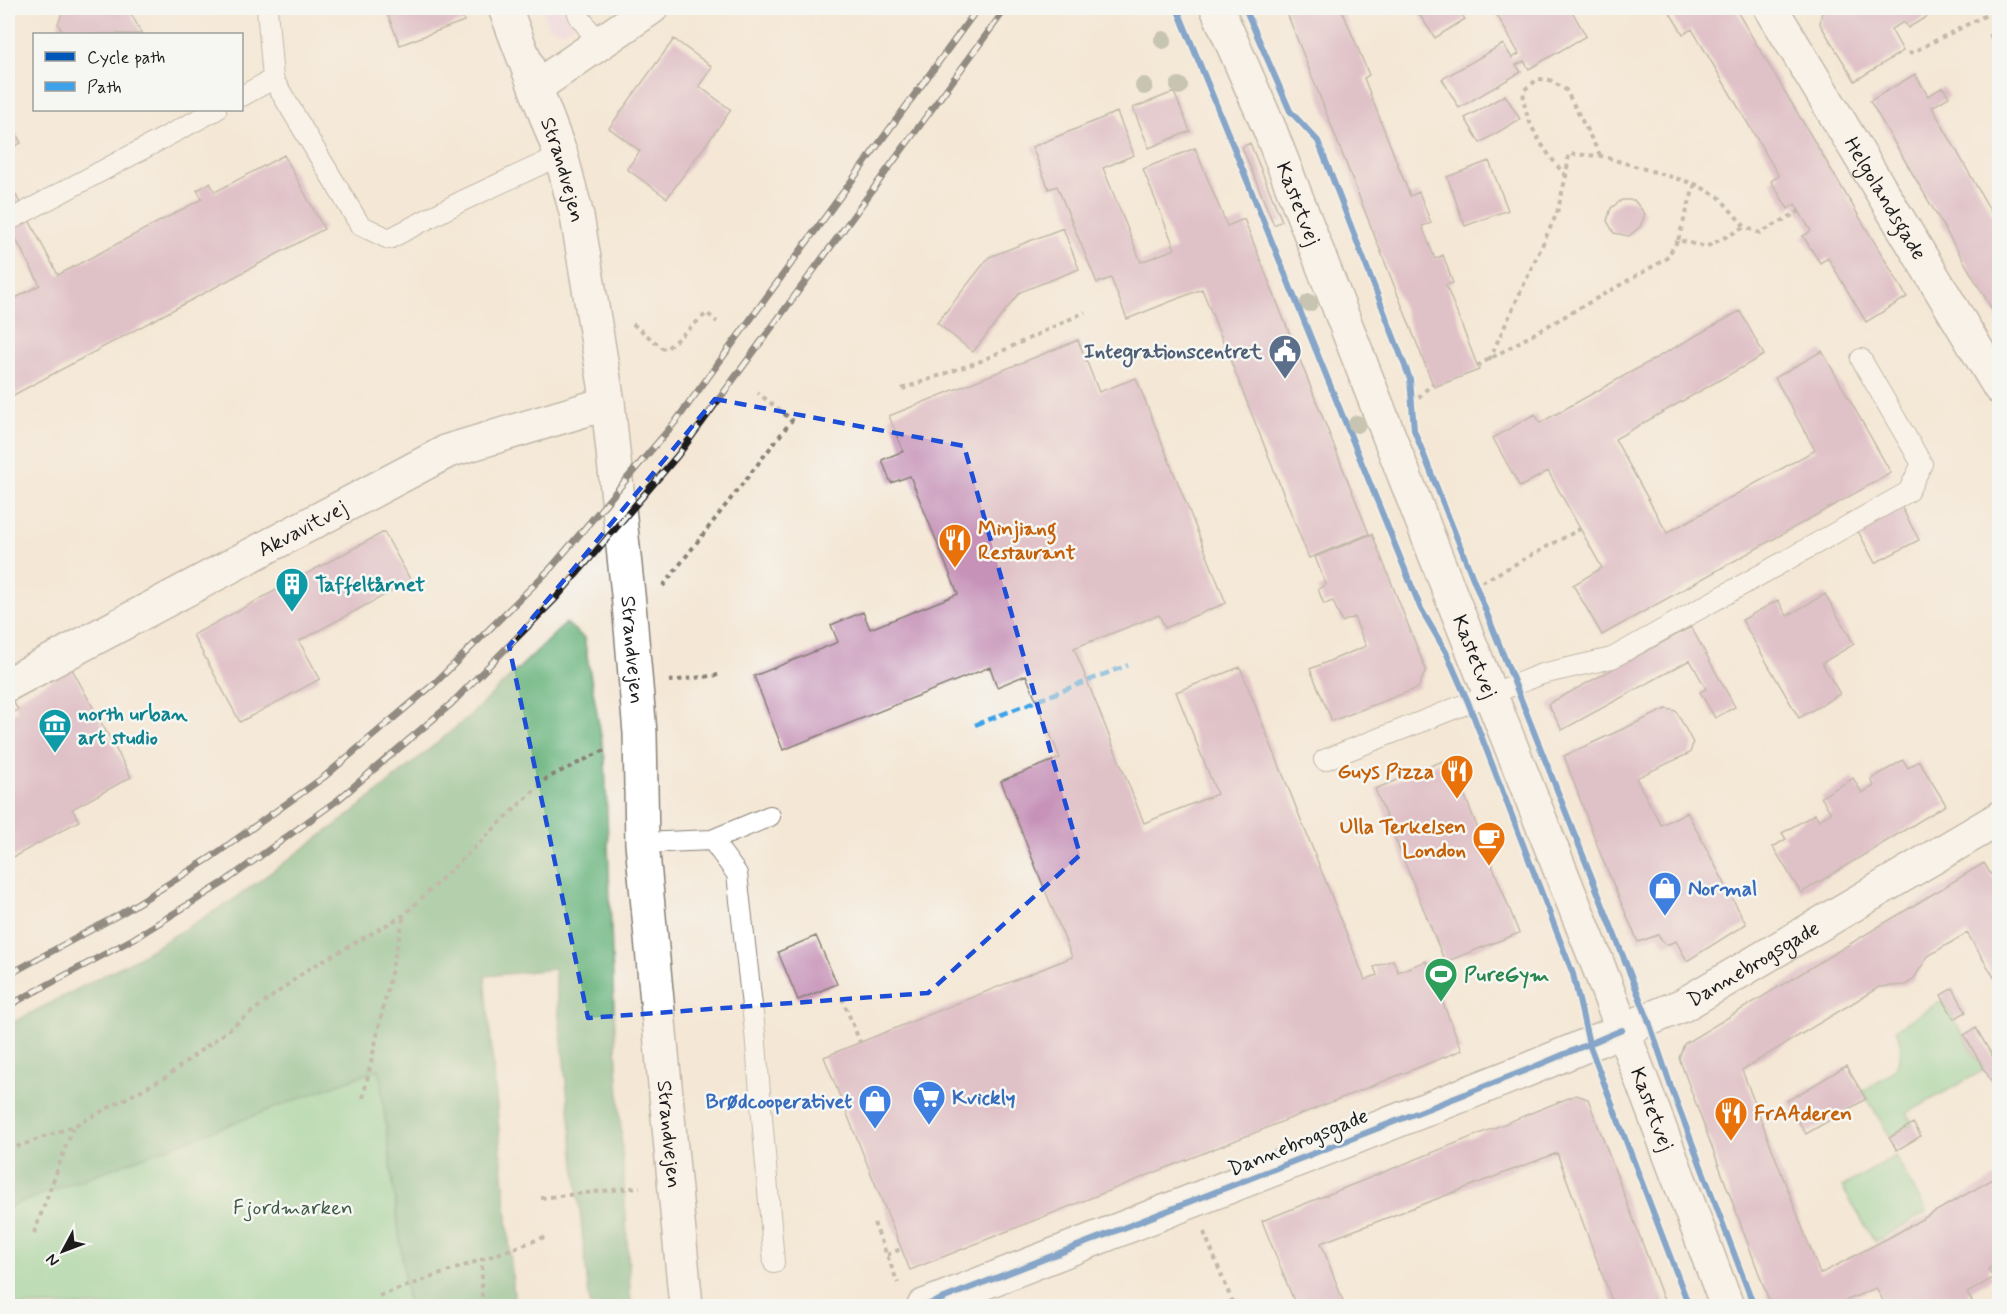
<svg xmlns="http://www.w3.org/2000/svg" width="2007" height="1314" font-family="Mynerve,sans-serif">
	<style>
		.built { fill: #edd0e9 }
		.green { fill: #7dcf90; stroke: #4c7656; stroke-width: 1.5 }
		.forest { fill: #66b27a; stroke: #41674b; stroke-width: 1.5 }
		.building { fill: #c692b8 }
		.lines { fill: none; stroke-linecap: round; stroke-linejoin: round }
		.service-casing { stroke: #888278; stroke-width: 22 }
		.minor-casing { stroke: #888278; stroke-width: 36 }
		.tertiary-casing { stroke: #888278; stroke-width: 36 }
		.path { stroke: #888278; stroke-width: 4; stroke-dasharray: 4.5 4.5; stroke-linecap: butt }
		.service { stroke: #fff; stroke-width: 20 }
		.minor { stroke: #fff; stroke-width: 33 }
		.tertiary { stroke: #fff; stroke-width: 33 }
		.rail-casing { stroke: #1c1c1c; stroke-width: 7 }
		.rail { stroke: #f6f6f2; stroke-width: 4.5; stroke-dasharray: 14; stroke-linecap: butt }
		.quiet { stroke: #3da2ea; stroke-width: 4.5; stroke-dasharray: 9 4.5; stroke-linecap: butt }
		.cycleway-casing { stroke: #f6f6f2; stroke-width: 10 }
		.cycleway { stroke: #0057b8; stroke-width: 6 }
		.tree { fill: #909a86 }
		.marked { fill: none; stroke: #1d4ed8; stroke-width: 4.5; stroke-dasharray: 12 8; stroke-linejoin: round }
		.labels { text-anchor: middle; stroke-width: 5; stroke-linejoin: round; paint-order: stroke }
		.street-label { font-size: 21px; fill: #1c1c1c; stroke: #f6f6f2 }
		.service-label { font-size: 21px; font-weight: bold; fill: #4e5e75; stroke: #f6f6f2; text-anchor: end }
		.food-label { font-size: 21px; font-weight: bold; fill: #c56008; stroke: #f6f6f2; text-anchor: start }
		.culture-label { font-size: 21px; font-weight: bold; fill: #0d838f; stroke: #f6f6f2; text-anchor: start }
		.shop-label { font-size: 21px; font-weight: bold; fill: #366cbe; stroke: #f6f6f2; text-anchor: start }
		.leisure-label { font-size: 21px; font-weight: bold; fill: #27864d; stroke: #f6f6f2; text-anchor: start }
		.park-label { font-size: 21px; fill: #3e5b45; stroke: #f6f6f2 }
	</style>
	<rect width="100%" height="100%" fill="#f6f6f2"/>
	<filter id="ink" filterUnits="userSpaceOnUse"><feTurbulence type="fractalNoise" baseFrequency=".0167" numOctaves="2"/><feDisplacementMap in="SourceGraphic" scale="12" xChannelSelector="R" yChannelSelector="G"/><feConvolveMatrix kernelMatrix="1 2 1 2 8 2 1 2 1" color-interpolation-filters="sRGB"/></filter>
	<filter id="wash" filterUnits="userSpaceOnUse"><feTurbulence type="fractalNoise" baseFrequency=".008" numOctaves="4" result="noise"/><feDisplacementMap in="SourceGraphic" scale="24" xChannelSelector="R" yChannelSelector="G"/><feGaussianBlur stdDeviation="1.35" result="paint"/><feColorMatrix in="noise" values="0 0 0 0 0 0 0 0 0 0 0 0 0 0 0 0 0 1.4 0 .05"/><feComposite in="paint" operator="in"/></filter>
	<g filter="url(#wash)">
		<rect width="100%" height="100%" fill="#f4e7d5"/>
		<!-- built -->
		<path class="built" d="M 542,8 L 597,8 L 563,32 L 549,27 Z"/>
		<!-- green -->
		<path class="green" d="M 1942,1000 L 1984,1070 L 1907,1113 L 1912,1123 L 1890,1137 L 1863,1091 C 1891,1075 1910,1064 1896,1029 Z
			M 379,1068 L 408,1306 L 8,1306 L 8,1207 Z
			M 1895,1156 L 1927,1212 L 1875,1242 L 1842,1187 Z"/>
		<!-- forest -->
		<path class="forest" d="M 566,623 L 584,638 L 605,759 L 614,1010 L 631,1306 L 590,1306 L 554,969 L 485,976 L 515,1306 L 408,1306 L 379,1069 L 8,1207 L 8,1025 L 137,958 L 233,900 L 352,813 L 466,719 Z"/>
		<g id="blocks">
			<!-- building -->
			<path class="building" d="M 64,8 L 128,8 L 142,34 L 64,34 L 58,24 Z
				M 385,8 L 459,8 L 464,21 L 400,45 Z
				M 1285,8 L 1341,8 L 1369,75 L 1364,78 L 1410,196 L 1419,192 L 1431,223 L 1422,226 L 1435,259 L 1443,255 L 1453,283 L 1446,285 L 1479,370 L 1434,387 Z
				M 1415,8 L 1457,8 L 1465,19 L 1435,38 Z
				M 1493,8 L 1570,8 L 1586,36 L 1529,69 L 1524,61 L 1516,65 L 1521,72 L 1459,108 L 1442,79 L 1503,44 L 1512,58 L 1519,54 Z
				M 1667,8 L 1735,8 L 1907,297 L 1866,322 L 1828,258 L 1820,263 L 1803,236 L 1811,231 L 1795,204 L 1788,209 L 1771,181 L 1779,176 L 1692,29 L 1683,34 Z
				M 1825,8 L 1929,8 L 1933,13 L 1908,28 L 1904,22 L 1891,29 L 1903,51 L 1855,81 L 1820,24 L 1822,10 Z
				M 2000,29 L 2000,54 L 1989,35 Z
				M 674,39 L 712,67 L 699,86 L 731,110 L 667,198 L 627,169 L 640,151 L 609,128 Z
				M 1915,74 L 1928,96 L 1943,87 L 1949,97 L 1932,107 L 2000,228 L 2000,323 L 1870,101 Z
				M 1174,92 L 1190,131 L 1149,148 L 1133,108 Z
				M 1505,95 L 1520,119 L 1480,143 L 1465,118 Z
				M 1117,112 L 1134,155 L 1103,168 L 1141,262 L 1175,249 L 1143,169 L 1195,148 L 1227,226 L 1244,219 L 1369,534 L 1309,558 L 1202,289 L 1127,319 L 1111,278 L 1097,283 L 1057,186 L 1049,189 L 1032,147 Z
				M 8,118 L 21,143 L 8,150 Z
				M 1250,143 L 1282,221 L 1274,225 L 1242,147 Z
				M 284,155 L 324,229 L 8,398 L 8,302 L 40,285 L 8,224 L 8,180 L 58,275 L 202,199 L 197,190 L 210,183 L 215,192 Z
				M 1489,161 L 1508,210 L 1465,226 L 1447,177 Z
				M 1622,200 L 1634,200 L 1645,214 L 1640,227 L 1629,236 L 1614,233 L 1607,221 L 1611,208 Z
				M 1063,228 L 1079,269 L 1020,292 L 973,352 L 937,323 L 989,257 Z
				M 1740,311 L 1764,355 L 1615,439 L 1667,533 L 1815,450 L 1775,378 L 1822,351 L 1891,473 L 1602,635 L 1573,585 L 1602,568 L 1548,471 L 1520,487 L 1493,438 L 1535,414 L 1540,423 Z
				M 1078,340 L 1099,392 L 1136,378 L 1226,603 L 1165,628 L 1159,615 L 1074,648 L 1144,823 L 1217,794 L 1176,692 L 1240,667 L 1365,980 L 1377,975 L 1374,967 L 1393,960 L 1398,972 L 1426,961 L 1462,1050 L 910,1270 L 824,1057 L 1072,957 L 1001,781 L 1060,758 L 1026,675 L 997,687 L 990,667 L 783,750 L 754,676 L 838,642 L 831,625 L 863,612 L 870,629 L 958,594 L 910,476 L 891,483 L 882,460 L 903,451 L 889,416 Z
				M 1901,506 L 1919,540 L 1875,563 L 1857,529 Z
				M 384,532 L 411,581 L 299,641 L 320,679 L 240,722 L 193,635 Z
				M 1372,534 L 1426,670 L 1418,688 L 1332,721 L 1310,669 L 1366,646 L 1354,617 L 1342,622 L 1333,601 L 1324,604 L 1318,589 L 1326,585 L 1315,557 Z
				M 1825,594 L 1854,644 L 1822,663 L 1840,694 L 1799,718 L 1742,620 L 1778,600 L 1787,616 Z
				M 1691,627 L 1735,707 L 1715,718 L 1700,692 L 1706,689 L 1690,660 L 1562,730 L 1548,704 Z
				M 72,669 L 131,777 L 72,809 L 79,821 L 8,860 L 8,715 L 18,710 L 13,701 Z
				M 1666,709 L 1676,711 L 1693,743 L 1690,753 L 1636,778 L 1661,825 L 1687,812 L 1746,924 L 1687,961 L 1676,941 L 1666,945 L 1658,935 L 1638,942 L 1602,858 L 1564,756 Z
				M 1450,758 L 1519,933 L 1445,962 L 1375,789 Z
				M 1903,760 L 1908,768 L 1919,761 L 1946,805 L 1801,893 L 1773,847 L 1786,839 L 1782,833 L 1815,814 L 1819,820 L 1831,813 L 1821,797 L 1853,778 L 1862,793 L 1874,786 L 1871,779 Z
				M 1984,863 L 2000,889 L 2000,987 L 1967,933 L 1928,956 L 1913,980 L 1905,985 L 1879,987 L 1742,1070 L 1820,1274 L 1892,1236 L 2000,1175 L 2000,1262 L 1988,1269 L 1993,1278 L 1967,1293 L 1975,1306 L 1886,1306 L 1876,1288 L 1833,1306 L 1771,1306 L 1679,1058 L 1684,1044 Z
				M 816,936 L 837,984 L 798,1000 L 778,952 Z
				M 1953,988 L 1966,1012 L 1954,1019 L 1941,995 Z
				M 1976,1028 L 2000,1069 L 2000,1096 L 1964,1035 Z
				M 1846,1066 L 1866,1099 L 1806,1134 L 1787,1101 Z
				M 1576,1095 L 1588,1099 L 1666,1306 L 1614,1306 L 1557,1153 L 1321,1243 L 1345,1306 L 1296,1306 L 1262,1221 Z
				M 1913,1123 L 1921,1136 L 1897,1150 L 1889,1138 Z"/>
		</g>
	</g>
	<g filter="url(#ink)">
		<use href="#blocks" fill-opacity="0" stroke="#888278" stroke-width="1.5"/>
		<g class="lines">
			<!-- service casing -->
			<g class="service-casing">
				<path id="service" d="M 267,8 L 273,79 L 360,225 L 389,239 L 462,201 L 561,155
					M 576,8 L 579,16 L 599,44
					M 242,96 L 273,79
					M 8,221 L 216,110
					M 1324,760 L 1542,674 L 1612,658 L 1908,492 L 1922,464 L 1861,359
					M 712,840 L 737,874 L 755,1032 L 774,1263
					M 642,843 L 712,840 L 770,816"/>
			</g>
			<!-- minor casing -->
			<g class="minor-casing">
				<g id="minor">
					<path id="s1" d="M 1771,8 L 2000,388"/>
					<path d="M 536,87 L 651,8"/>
					<path id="s2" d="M 8,684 L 448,451 L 608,403"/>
				</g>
			</g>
			<!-- tertiary casing -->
			<g class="tertiary-casing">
				<g id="tertiary">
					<path id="s3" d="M 505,8 L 561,155 L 577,216 L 608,403 L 629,604 L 640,733 L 642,843 L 686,1306"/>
					<path id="s4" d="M 1217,8 L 1270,130 L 1452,598 L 1598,965 L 1727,1306"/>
					<path id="s5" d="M 924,1306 L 1529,1069 L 1683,1005 L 2000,818"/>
				</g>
			</g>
			<!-- path -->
			<path class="path" d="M 1909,54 L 2000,8
				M 1566,176 C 1548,156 1520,118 1524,90 L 1538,79 L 1550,80 L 1566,90 L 1600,155
				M 1678,240 L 1695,184
				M 633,324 L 665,350 L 707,313 L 717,322
				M 1489,360 L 1557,213 L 1566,176 L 1569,154 L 1601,156 L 1695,184 L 1719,197 L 1745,227 L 1760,233 L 1800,211
				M 1477,366 L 1666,259 L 1678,240 L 1706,247 L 1745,227
				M 902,389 L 981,361 L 1085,312
				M 1412,404 L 1433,383
				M 1482,582 L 1580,529
				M 663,586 L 792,420 L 758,393
				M 669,681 L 719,675
				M 842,998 L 860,1042
				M 363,1098 L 404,915
				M 8,1150 L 74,1126 L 166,1077 L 307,970 L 404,915 L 547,778 L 607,749
				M 541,1198 L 640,1187
				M 874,1223 L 898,1283
				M 1204,1232 L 1234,1306
				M 34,1233 L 73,1127
				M 887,1255 L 901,1249
				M 379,1296 L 545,1237
				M 482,1306 L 482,1258"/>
			<!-- service -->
			<use href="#service" class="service"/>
			<!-- minor -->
			<use href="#minor" class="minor"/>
			<!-- tertiary -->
			<use href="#tertiary" class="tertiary"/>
			<!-- rail casing -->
			<g class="rail-casing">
				<path id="rail" d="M 8,975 L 122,913 L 210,858 L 324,777 L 435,683 L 551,568 L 676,421 L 978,8
					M 8,1006 L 133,939 L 223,883 L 339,799 L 451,704 L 556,598 L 678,455 L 1006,8"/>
			</g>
			<!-- rail -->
			<use href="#rail" class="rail"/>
			<!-- quiet -->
			<path class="quiet" d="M 975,725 L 1128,665"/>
			<!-- cycleway casing -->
			<g class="cycleway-casing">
				<path id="cycleway" d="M 1177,8 L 1421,609 L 1446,652 L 1468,702 L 1573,974 L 1589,1044 L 1689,1306
					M 1245,8 L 1290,111 L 1318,141 L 1410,379 L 1414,430 L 1648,1019 L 1672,1090 L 1754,1306
					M 924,1306 L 1529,1069 L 1622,1030"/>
			</g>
			<!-- cycleway -->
			<use href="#cycleway" class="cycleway"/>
		</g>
		<!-- trees -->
		<g class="tree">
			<circle cx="1163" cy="40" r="9"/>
			<circle cx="1144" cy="86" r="9"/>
			<circle cx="1179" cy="86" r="9"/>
			<circle cx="1309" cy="303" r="9"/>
			<circle cx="1357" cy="424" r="9"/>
		</g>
	</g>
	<!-- marked area -->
	<path d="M0 0H2007V1314H0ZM 715,399 L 964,446 L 1080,855 L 928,993 L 588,1018 L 509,646 Z" fill="#f4e7d5" fill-opacity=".55" fill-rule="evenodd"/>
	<path class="marked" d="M 715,399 L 964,446 L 1080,855 L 928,993 L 588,1018 L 509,646 Z"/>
	<!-- icons -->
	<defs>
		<g id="civic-pin" transform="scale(1.725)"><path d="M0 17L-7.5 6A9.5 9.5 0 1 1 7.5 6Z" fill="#5c6f8a" stroke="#f6f6f2"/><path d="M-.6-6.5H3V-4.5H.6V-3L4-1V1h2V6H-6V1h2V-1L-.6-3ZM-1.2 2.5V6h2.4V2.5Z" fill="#fff"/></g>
		<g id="restaurant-pin" transform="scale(1.725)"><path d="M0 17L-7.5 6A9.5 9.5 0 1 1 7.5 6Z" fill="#e8710a" stroke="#f6f6f2"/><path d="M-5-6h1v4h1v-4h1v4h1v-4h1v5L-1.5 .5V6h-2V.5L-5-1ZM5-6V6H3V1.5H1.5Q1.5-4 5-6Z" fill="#fff"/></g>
		<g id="building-pin" transform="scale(1.725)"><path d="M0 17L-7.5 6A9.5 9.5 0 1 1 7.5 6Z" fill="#0f9aa8" stroke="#f6f6f2"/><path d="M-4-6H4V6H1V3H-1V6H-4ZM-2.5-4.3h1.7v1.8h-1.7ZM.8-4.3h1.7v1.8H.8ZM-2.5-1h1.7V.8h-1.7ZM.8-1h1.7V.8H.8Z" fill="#fff"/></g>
		<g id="museum-pin" transform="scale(1.725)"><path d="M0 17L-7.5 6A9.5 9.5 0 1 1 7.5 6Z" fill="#0f9aa8" stroke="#f6f6f2"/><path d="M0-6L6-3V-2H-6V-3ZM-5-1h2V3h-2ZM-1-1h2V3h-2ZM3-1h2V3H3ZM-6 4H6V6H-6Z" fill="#fff"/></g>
		<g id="cafe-pin" transform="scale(1.725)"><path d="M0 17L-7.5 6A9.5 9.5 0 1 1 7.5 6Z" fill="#e8710a" stroke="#f6f6f2"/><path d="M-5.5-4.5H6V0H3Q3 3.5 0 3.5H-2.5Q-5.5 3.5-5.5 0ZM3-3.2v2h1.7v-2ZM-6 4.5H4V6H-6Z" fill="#fff"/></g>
		<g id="shop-pin" transform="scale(1.725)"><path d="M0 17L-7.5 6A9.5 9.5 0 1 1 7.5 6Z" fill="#3f7fe0" stroke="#f6f6f2"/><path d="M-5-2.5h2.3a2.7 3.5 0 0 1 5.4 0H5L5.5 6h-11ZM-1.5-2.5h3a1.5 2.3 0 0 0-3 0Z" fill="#fff"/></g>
		<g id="stadium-pin" transform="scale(1.725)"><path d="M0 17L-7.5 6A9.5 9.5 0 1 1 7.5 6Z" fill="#2e9e5b" stroke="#f6f6f2"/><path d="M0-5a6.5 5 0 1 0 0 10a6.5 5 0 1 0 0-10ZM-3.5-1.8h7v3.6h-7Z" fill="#fff"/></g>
		<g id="supermarket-pin" transform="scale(1.725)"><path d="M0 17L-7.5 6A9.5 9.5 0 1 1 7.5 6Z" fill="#3f7fe0" stroke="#f6f6f2"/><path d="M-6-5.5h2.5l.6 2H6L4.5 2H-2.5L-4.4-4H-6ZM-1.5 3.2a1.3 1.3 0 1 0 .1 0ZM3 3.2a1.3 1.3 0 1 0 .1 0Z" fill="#fff"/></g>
	</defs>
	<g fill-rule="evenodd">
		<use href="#civic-pin" x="1285" y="351"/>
		<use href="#restaurant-pin" x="955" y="540"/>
		<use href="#building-pin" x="292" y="584"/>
		<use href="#museum-pin" x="55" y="725"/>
		<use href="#restaurant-pin" x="1457" y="771"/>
		<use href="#cafe-pin" x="1489" y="838"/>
		<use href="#shop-pin" x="1665" y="888"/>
		<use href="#stadium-pin" x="1441" y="974"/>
		<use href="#supermarket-pin" x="929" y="1097"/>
		<use href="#shop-pin" x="875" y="1101"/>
		<use href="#restaurant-pin" x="1731" y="1113"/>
	</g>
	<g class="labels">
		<!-- street labels -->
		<g class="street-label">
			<text dy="7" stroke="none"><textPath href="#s3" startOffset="172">Strandvejen</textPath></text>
			<text dy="7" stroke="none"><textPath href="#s1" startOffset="222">Helgolandsgade</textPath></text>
			<text dy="7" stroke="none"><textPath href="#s4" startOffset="212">Kastetvej</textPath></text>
			<text dy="7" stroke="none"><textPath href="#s2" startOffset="333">Akvavitvej</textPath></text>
			<text dy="7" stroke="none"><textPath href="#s3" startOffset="658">Strandvejen</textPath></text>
			<text dy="7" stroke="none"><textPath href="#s4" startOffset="698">Kastetvej</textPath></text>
			<text dy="7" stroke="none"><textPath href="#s5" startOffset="898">Dannebrogsgade</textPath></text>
			<text dy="7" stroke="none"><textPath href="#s4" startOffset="1184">Kastetvej</textPath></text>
			<text dy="7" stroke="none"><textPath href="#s3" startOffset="1144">Strandvejen</textPath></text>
			<text transform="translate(1298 1142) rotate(-22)" y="7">Dannebrogsgade</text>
		</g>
		<!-- service labels -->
		<g class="service-label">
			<text x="1262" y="358">Integrationscentret</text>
		</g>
		<!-- food labels -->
		<g class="food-label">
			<text x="978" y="535">Minjiang<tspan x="978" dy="24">Restaurant</tspan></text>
			<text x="1434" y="778" text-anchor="end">Guys Pizza</text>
			<text x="1466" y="833" text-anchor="end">Ulla Terkelsen<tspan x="1466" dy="24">London</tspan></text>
			<text x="1754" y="1120">FrAAderen</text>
		</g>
		<!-- culture labels -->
		<g class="culture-label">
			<text x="315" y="591">Taffeltårnet</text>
			<text x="78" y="720">north urban<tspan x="78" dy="24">art studio</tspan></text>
		</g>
		<!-- shop labels -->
		<g class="shop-label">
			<text x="1688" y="895">Normal</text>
			<text x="952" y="1104">Kvickly</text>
			<text x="852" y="1108" text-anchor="end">Brødcooperativet</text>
		</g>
		<!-- leisure labels -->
		<g class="leisure-label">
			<text x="1464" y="981">PureGym</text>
		</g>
		<!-- park labels -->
		<g class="park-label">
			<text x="293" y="1214">Fjordmarken</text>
		</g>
	</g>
	<!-- margin -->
	<rect width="2007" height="1314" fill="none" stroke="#f6f6f2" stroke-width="30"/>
	<!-- legend -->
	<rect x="33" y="33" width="210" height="78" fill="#f6f6f2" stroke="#9f9f9c" stroke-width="1.5"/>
	<rect x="45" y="52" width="30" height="9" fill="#0057b8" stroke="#9f9f9c" stroke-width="1.5"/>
	<text x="87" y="63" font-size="18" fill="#1c1c1c">Cycle path</text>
	<rect x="45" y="82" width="30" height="9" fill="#3da2ea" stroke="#9f9f9c" stroke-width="1.5"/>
	<text x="87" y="93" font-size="18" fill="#1c1c1c">Path</text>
	<!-- north arrow -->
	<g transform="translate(63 1251) rotate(229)" stroke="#f6f6f2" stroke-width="4.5" paint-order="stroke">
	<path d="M0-4.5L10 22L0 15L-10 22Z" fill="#1c1c1c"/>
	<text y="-9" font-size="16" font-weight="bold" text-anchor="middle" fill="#1c1c1c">N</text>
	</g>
</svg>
